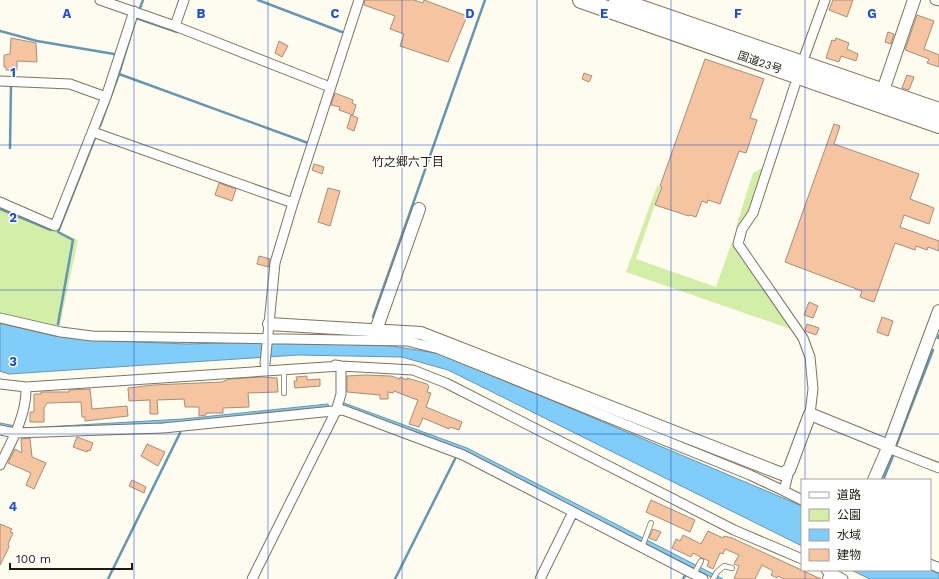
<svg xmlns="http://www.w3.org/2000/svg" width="939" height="579" font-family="'Work Sans','Noto Sans JP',sans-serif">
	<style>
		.green { fill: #d3eea6 }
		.water { fill: #80cdf9; stroke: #6397b3 }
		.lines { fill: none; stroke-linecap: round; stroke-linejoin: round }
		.stream { stroke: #6397b3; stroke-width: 2.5 }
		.building { fill: #f5c4a0; stroke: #a78d7a }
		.service-casing { stroke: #7d755a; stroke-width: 6 }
		.minor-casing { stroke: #7d755a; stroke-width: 11 }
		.tertiary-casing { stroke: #7d755a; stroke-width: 14 }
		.trunk-casing { stroke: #7d755a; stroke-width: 18 }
		.service { stroke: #fff; stroke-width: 4.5 }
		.minor { stroke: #fff; stroke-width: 9 }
		.tertiary { stroke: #fff; stroke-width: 12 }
		.trunk { stroke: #fff; stroke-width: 16 }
		.grid { fill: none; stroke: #1d4ed8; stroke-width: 1; stroke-opacity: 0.55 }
		.labels { text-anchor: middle; stroke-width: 3; stroke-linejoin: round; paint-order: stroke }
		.street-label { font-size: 11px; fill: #1e1a0f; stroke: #fff }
		.neighbourhood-label { font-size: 12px; fill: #1e1a0f; stroke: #fff }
		.grid-label { font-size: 13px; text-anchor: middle; font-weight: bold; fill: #1d4ed8; stroke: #fff; stroke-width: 3; stroke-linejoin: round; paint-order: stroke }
	</style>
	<rect width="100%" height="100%" fill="#fefbef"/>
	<!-- green -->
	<path class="green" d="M 764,167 L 749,213 L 736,227 L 753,173 Z
		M 657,186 L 661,187 L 636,259 L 716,287 L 732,242 L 794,330 L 626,272 Z
		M 0,206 L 78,240 L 59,329 L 0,314 Z"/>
	<!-- water -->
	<path class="water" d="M 0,323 L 54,336 L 91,340 L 187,344 L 291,341 L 392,346 L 442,354 L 802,506 L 802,546 L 448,370 L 402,357 L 298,355 L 9,374 L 0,371 Z
		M 344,403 L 467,448 L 723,579 L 715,579 L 453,446 L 343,406 Z
		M 328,404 L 329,408 L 180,422 L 23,431 L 0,426 L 0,423 L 26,428 L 183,419 Z
		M 930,569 L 939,574 L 939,579 L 870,579 L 851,570 Z"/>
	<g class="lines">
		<!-- stream -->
		<path class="stream" d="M 258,0 L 342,32
			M 140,8 L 143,0
			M 0,31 L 37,41 L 114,54
			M 119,74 L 308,143
			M 100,126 L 119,74 L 136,18 L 177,32
			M 10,148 L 11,86
			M 0,209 L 51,230
			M 373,317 L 485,0
			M 58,324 L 73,240 L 58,232 L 95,138
			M 938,338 L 939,335
			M 896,446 L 933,350
			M 883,480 L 893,456
			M 108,579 L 180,433
			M 395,579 L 455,459
			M 683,579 L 686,574"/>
	</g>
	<!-- building -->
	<path class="building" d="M 365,0 L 414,0 L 423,3 L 424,0 L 467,16 L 448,62 L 400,46 L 404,34 L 390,29 L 395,16 L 364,5 Z
		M 833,0 L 853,0 L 847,17 L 829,10 Z
		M 917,15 L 934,21 L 924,49 L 939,55 L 939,67 L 927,63 L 929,59 L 905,50 Z
		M 888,32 L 894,34 L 891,44 L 885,42 Z
		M 11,38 L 36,43 L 37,62 L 17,61 L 17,70 L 6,70 L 6,67 L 4,67 L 4,55 L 10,54 Z
		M 836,38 L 849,43 L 847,49 L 858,54 L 856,61 L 841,56 L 839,62 L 826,58 L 832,40 L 835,41 Z
		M 279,41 L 288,46 L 282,57 L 275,53 Z
		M 705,59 L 764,79 L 750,118 L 757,120 L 746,153 L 739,151 L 720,204 L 708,200 L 707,203 L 702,201 L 696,217 L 690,215 L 689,216 L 655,205 L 662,187 L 660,186 Z
		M 584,73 L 592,76 L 589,82 L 582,79 Z
		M 907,75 L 914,77 L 909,90 L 902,88 Z
		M 335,93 L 353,100 L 352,103 L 356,105 L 353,115 L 339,110 L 340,107 L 331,105 Z
		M 351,115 L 358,118 L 354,131 L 347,128 Z
		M 834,124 L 840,126 L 834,144 L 919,174 L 910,199 L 934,208 L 929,224 L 904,215 L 900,227 L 939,241 L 939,251 L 928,247 L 927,250 L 916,246 L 915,250 L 895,243 L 874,302 L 860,297 L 862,291 L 785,262 Z
		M 314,164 L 324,167 L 322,174 L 312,170 Z
		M 219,183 L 236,189 L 232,201 L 215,195 Z
		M 328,188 L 340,191 L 330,226 L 318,222 Z
		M 259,256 L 270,259 L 269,267 L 257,264 Z
		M 809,302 L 818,306 L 813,318 L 804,315 Z
		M 882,317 L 893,321 L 888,336 L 877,332 Z
		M 807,324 L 819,328 L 816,335 L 805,331 Z
		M 365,375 L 391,376 L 400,379 L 400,377 L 407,380 L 407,378 L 427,384 L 429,386 L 427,392 L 431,393 L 426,407 L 462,422 L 459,430 L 450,427 L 449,429 L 423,418 L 419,427 L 409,424 L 418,400 L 412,398 L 394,391 L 393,393 L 388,392 L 388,399 L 380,399 L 380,395 L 347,392 L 347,376 Z
		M 307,376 L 307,380 L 320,379 L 320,386 L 295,388 L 294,381 L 297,381 L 296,377 Z
		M 261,377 L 277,378 L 278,392 L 248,393 L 249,407 L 223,408 L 223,413 L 206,413 L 206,415 L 199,416 L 199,407 L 185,407 L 184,399 L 157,400 L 158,414 L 150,414 L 150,400 L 129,401 L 128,388 L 153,385 L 222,382 L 229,379 Z
		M 90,389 L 92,409 L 127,406 L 128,416 L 85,421 L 85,417 L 82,417 L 81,402 L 47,403 L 44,408 L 44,422 L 30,422 L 30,412 L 34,412 L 34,394 L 41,394 L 41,392 L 69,392 L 69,390 Z
		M 77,437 L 93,443 L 90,451 L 88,450 L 87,452 L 73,447 Z
		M 30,438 L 32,457 L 46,463 L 34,489 L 26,485 L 31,473 L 8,463 L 15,449 L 22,453 L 21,439 Z
		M 147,444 L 165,452 L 158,466 L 141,456 Z
		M 132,480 L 146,487 L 144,493 L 129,486 Z
		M 651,500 L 695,520 L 690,532 L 646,512 Z
		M 0,524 L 12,529 L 10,532 L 13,533 L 8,544 L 9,547 L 0,565 Z
		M 653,529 L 661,532 L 656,541 L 649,538 Z
		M 708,531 L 723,538 L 724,536 L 732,538 L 821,579 L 784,579 L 778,576 L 777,578 L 771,575 L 773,571 L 762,565 L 755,579 L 734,579 L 739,566 L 734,564 L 739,555 L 725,549 L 723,554 L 720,553 L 713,569 L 707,566 L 709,561 L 702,558 L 693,553 L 691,557 L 672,548 L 676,539 L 680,541 L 683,535 L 701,544 Z"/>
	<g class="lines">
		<!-- service casing -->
		<g class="service-casing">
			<path id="service" d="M 284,393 L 284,369
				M 642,547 L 651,523
				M 694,574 L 701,561
				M 713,579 L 717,572 L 724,566 L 732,568"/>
		</g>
		<!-- minor casing -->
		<g class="minor-casing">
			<path id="minor" d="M 100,0 L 175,26 L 330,87
				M 935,0 L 939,1
				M 175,26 L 184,0
				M 805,55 L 825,0
				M 0,81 L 70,84 L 106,97
				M 795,85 L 753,213 L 742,229 L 738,244 L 803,338 L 810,357 L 813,389 L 810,414
				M 93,132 L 293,203
				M 0,202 L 55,226 L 106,97 L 134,11
				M 0,318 L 61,332 L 92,336 L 407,341 L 439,349 L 750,475 L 784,491
				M 265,364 L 275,263 L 293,203 L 359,0
				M 0,384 L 26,387 L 341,366 L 413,370 L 446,383 L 734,530 L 802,559
				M 0,430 L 15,433 L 163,428 L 343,410 L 463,455 L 703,579
				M 888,448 L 939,468
				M 0,465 C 12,441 27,414 26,387
				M 789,470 L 784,491 L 802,500
				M 930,564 L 939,568
				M 826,570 L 843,579
				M 252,579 L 336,411 L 341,394 L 341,366 L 335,365
				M 540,579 L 573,512"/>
		</g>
		<!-- tertiary casing -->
		<g class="tertiary-casing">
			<path id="tertiary" d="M 880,99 L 914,0
				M 269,324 L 421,333 L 782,474 L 789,470 L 810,414 L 889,446
				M 376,330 L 419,209
				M 874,480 L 888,448 L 939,311
				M 829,579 L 833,570"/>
		</g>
		<!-- trunk casing -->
		<g class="trunk-casing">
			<path id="trunk" d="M 581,0 L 939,125
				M 617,0 L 939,111"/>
		</g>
		<!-- service -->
		<use href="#service" class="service"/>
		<!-- minor -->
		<use href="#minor" class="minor"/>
		<!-- tertiary -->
		<use href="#tertiary" class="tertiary"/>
		<!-- trunk -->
		<use href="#trunk" class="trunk"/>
	</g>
	<!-- grid -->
	<path class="grid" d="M 134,0 L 134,579M 268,0 L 268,579M 402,0 L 402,579M 537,0 L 537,579M 671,0 L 671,579M 805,0 L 805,480M 0,145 L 939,145M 0,290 L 939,290M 0,434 L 939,434M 805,570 L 805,579"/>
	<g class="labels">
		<!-- street labels -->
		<g class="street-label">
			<text transform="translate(760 62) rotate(19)" y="4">国道23号</text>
		</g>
		<!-- neighbourhood labels -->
		<g class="neighbourhood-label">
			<text x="408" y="166">竹之郷六丁目</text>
		</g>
	</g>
	<g class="grid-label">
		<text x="67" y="18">A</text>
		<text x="201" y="18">B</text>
		<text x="335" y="18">C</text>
		<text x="470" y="18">D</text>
		<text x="604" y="18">E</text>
		<text x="738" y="18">F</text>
		<text x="872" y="18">G</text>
		<text x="13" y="77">1</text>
		<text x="13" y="222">2</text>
		<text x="13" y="366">3</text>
		<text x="13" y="511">4</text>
	</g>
	<!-- legend -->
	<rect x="801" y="479" width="130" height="92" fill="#ffffff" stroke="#a5a39f"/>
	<rect x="809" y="492" width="20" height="6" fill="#ffffff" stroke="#a5a39f"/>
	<text x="837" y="499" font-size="12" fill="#1e1a0f">道路</text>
	<rect x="809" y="509" width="20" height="12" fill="#d3eea6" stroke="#a5a39f"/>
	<text x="837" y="519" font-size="12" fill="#1e1a0f">公園</text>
	<rect x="809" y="529" width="20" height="12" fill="#80cdf9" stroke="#a5a39f"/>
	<text x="837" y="539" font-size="12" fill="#1e1a0f">水域</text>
	<rect x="809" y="549" width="20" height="12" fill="#f5c4a0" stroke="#a5a39f"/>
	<text x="837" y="559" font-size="12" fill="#1e1a0f">建物</text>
	<!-- scale -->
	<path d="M10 563v6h122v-6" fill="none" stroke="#1e1a0f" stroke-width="2"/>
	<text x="16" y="563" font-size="12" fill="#1e1a0f" stroke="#ffffff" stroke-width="3" paint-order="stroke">100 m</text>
</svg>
